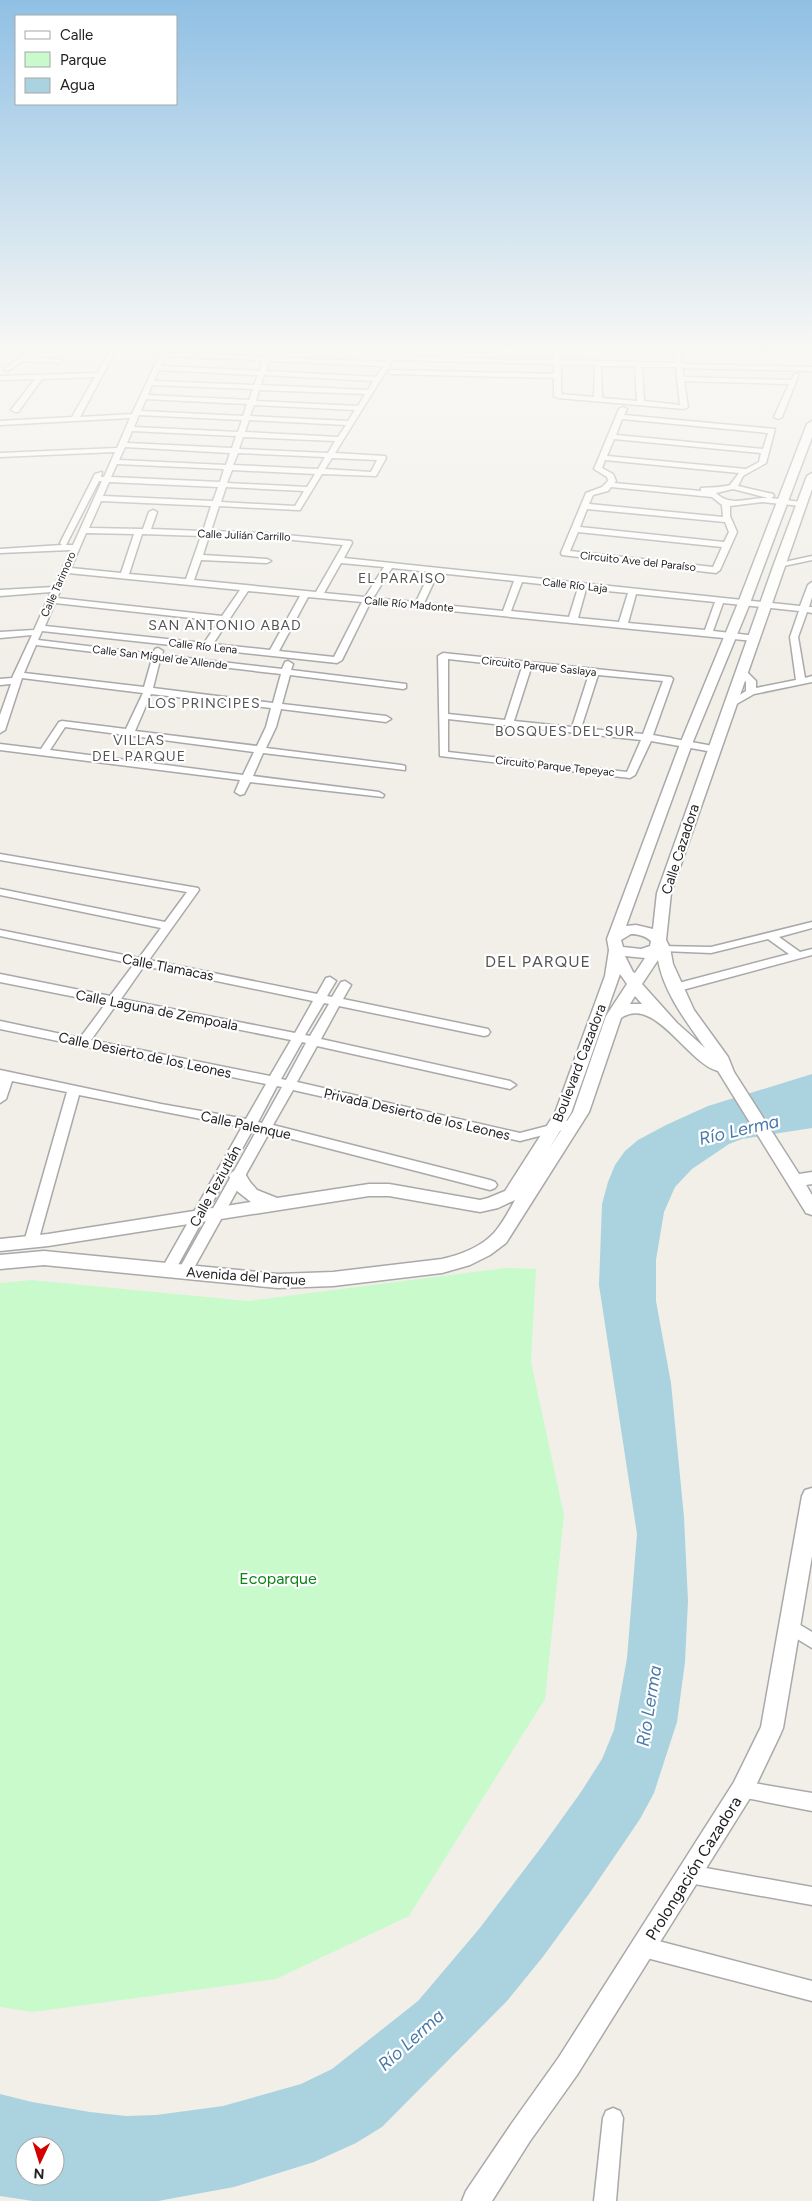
<svg xmlns="http://www.w3.org/2000/svg" width="812" height="2201" font-family="Figtree,sans-serif">
	<style>
		.park { fill: #c8facc }
		.water { fill: #aad3df; fill-rule: evenodd }
		.lines { fill: none; stroke-linecap: round; stroke-linejoin: round }
		.minor-casing { stroke: #a9a9a9; stroke-width: 3 }
		.tertiary-casing { stroke: #a9a9a9; stroke-width: 3 }
		.minor { fill: #fff; fill-rule: evenodd }
		.tertiary { fill: #fff; fill-rule: evenodd }
		.labels { text-anchor: middle; stroke-width: 4.5; stroke-linejoin: round; paint-order: stroke }
		.far-street-label { font-size: 11px; fill: #222; stroke: #fff }
		.far-quarter-label { font-size: 14px; letter-spacing: 1px; fill: #555; stroke: #fff }
		.street-label { font-size: 14px; fill: #222; stroke: #fff }
		.quarter-label { font-size: 16px; letter-spacing: 1px; fill: #555; stroke: #fff }
		.near-park-label { font-size: 16px; fill: #0c8416; stroke: #fff }
		.near-street-label { font-size: 16px; fill: #222; stroke: #fff }
		.near-water-label { font-size: 18px; font-style: italic; fill: #4a7aab; stroke: #fff }
	</style>
	<rect width="100%" height="100%" fill="#f2efe9"/>
	<!-- park -->
	<path class="park" d="M 505,1268 L 536,1269 L 531,1362 L 564,1515 L 545,1699 L 409,1916 L 276,1979 L 33,2012 L 0,2007 L 0,1283 L 31,1280 L 248,1301 Z"/>
	<!-- water -->
	<path class="water" d="M 812,1074 L 812,1128 L 742,1139 L 729,1144 L 692,1169 L 675,1187 L 664,1212 L 656,1260 L 656,1301 L 671,1383 L 674,1414 L 684,1517 L 688,1601 L 685,1662 L 677,1722 L 654,1793 L 640,1819 L 589,1894 L 542,1958 L 507,2001 L 382,2127 L 356,2143 L 314,2162 L 234,2187 L 158,2201 L 33,2201 L 0,2196 L 0,2094 L 32,2102 L 90,2112 L 126,2116 L 156,2115 L 223,2106 L 301,2084 L 332,2069 L 418,2001 L 479,1929 L 543,1845 L 581,1792 L 602,1759 L 614,1730 L 627,1658 L 637,1534 L 599,1285 L 602,1204 L 608,1182 L 615,1165 L 625,1151 L 638,1140 L 666,1125 L 708,1106 ZM 25,2146 L 55,2146 L 55,2176 L 25,2176 Z"/>
	<g class="lines">
		<!-- minor casing -->
		<g class="minor-casing">
			<path id="minor" d="M 109,352 L 115,352 L 80,417 L 132,414 L 161,352 L 264,357 L 266,352 L 272,352 L 271,357 L 385,362 L 392,352 L 398,352 L 396,356 L 554,360 L 554,352 L 560,352 L 561,360 L 675,363 L 674,352 L 680,352 L 682,364 L 812,367 L 812,371 L 682,368 L 684,377 L 791,380 L 795,374 L 799,374 L 782,417 L 778,419 L 774,417 L 789,384 L 684,381 L 688,407 L 684,409 L 558,398 L 554,396 L 554,378 L 391,374 L 388,372 L 391,370 L 554,374 L 554,364 L 393,360 L 335,453 L 385,456 L 386,458 L 376,476 L 322,474 L 300,510 L 297,510 L 219,506 L 211,531 L 264,533 L 351,541 L 352,543 L 344,558 L 800,606 L 808,585 L 812,582 L 812,597 L 809,607 L 812,607 L 812,613 L 807,612 L 798,637 L 805,678 L 812,676 L 812,682 L 754,694 L 733,706 L 730,707 L 725,704 L 746,691 L 746,682 L 737,672 L 739,670 L 745,670 L 756,681 L 756,688 L 796,680 L 790,637 L 799,611 L 723,603 L 713,631 L 757,636 L 757,640 L 754,641 L 370,603 L 342,660 L 337,663 L 42,631 L 38,640 L 153,654 L 155,649 L 158,648 L 163,651 L 162,655 L 282,669 L 285,662 L 288,661 L 293,664 L 291,670 L 406,684 L 406,688 L 403,689 L 290,675 L 282,704 L 386,716 L 391,719 L 386,722 L 281,709 L 276,727 L 266,748 L 401,765 L 405,766 L 405,770 L 263,753 L 253,776 L 379,792 L 384,795 L 383,797 L 250,782 L 244,794 L 240,795 L 235,792 L 240,780 L 0,750 L 0,744 L 41,749 L 59,722 L 62,721 L 126,729 L 143,693 L 22,678 L 5,730 L 0,733 L 0,715 L 11,684 L 0,685 L 0,679 L 12,678 L 32,635 L 0,638 L 0,632 L 34,630 L 51,592 L 0,596 L 0,590 L 54,587 L 71,550 L 0,553 L 0,549 L 62,545 L 60,543 L 95,474 L 102,472 L 101,477 L 104,477 L 115,452 L 0,457 L 0,453 L 117,448 L 130,418 L 0,425 L 0,421 L 72,417 L 95,377 L 42,379 L 18,412 L 15,412 L 11,410 L 35,379 L 0,380 L 0,376 L 97,373 ZM 165,356 L 263,360 L 259,371 L 161,366 ZM 269,361 L 383,366 L 376,377 L 266,371 ZM 561,364 L 595,365 L 594,397 L 561,394 ZM 601,366 L 635,366 L 637,401 L 602,398 ZM 642,367 L 676,367 L 680,405 L 644,401 ZM 159,370 L 258,375 L 254,385 L 154,381 ZM 264,375 L 373,381 L 368,390 L 261,385 ZM 152,385 L 253,389 L 249,400 L 148,395 ZM 259,390 L 365,394 L 358,406 L 256,401 ZM 146,399 L 247,404 L 243,416 L 141,411 ZM 254,405 L 355,410 L 348,421 L 250,416 ZM 139,415 L 242,420 L 238,432 L 134,427 ZM 249,420 L 346,425 L 338,437 L 245,432 ZM 132,431 L 236,436 L 232,448 L 127,443 ZM 243,437 L 335,441 L 328,453 L 239,449 ZM 125,447 L 230,453 L 226,465 L 119,460 ZM 238,453 L 325,457 L 318,469 L 233,465 ZM 332,458 L 377,460 L 371,472 L 325,469 ZM 117,464 L 224,469 L 220,482 L 111,477 ZM 232,470 L 315,474 L 307,487 L 227,483 ZM 99,481 L 102,481 L 73,545 L 66,545 ZM 109,482 L 218,487 L 213,501 L 103,496 ZM 226,487 L 304,491 L 295,506 L 221,502 ZM 101,501 L 211,506 L 203,531 L 151,529 L 157,512 L 153,510 L 149,512 L 143,529 L 89,528 ZM 86,533 L 134,534 L 121,573 L 71,568 ZM 142,534 L 201,536 L 186,579 L 129,574 ZM 209,536 L 264,537 L 343,545 L 316,592 L 194,580 L 201,560 L 267,563 L 271,561 L 267,559 L 203,555 ZM 341,563 L 384,567 L 365,597 L 324,593 ZM 392,568 L 430,572 L 416,602 L 373,598 ZM 68,573 L 240,590 L 222,616 L 57,598 ZM 438,573 L 514,581 L 503,611 L 424,603 ZM 522,582 L 578,588 L 569,617 L 511,611 ZM 586,589 L 628,593 L 619,622 L 578,618 ZM 248,591 L 300,596 L 270,650 L 213,644 ZM 636,594 L 715,602 L 705,630 L 628,623 ZM 308,597 L 362,602 L 334,657 L 279,651 ZM 55,603 L 219,621 L 204,643 L 45,626 ZM 36,645 L 152,659 L 144,687 L 24,673 ZM 160,660 L 281,674 L 273,703 L 153,688 ZM 151,694 L 271,708 L 266,727 L 257,746 L 135,731 ZM 65,727 L 254,752 L 243,775 L 50,750 Z
				M 730,352 L 808,352 L 810,354 L 807,356 L 733,354 Z
				M 27,353 L 32,354 L 29,357 L 59,359 L 62,361 L 59,363 L 23,361 L 9,370 L 5,370 L 5,368 Z
				M 623,407 L 627,409 L 624,415 L 775,429 L 766,463 L 743,476 L 738,486 L 773,494 L 774,496 L 771,498 L 801,502 L 805,504 L 801,506 L 762,502 L 730,506 L 730,516 L 737,532 L 720,570 L 716,573 L 562,555 L 561,553 L 586,493 L 602,487 L 608,481 L 607,477 L 594,469 L 619,409 ZM 622,419 L 768,433 L 763,449 L 616,435 ZM 614,439 L 761,453 L 759,462 L 746,469 L 607,456 ZM 605,460 L 739,473 L 730,485 C 720,488 711,487 701,488 L 701,491 L 614,483 L 616,481 L 613,474 L 602,468 ZM 611,487 L 712,497 L 722,505 L 723,517 L 589,504 L 593,495 L 608,491 ZM 733,489 L 768,498 C 749,497 731,508 716,493 ZM 587,509 L 725,522 L 729,532 L 724,542 L 580,527 ZM 578,532 L 722,547 L 713,567 L 570,551 Z
				M 812,556 L 812,560 L 779,567 L 775,564 Z
				M 443,653 L 671,677 L 673,679 L 653,735 L 713,746 L 718,749 L 713,752 L 651,741 L 635,775 L 630,778 L 440,756 L 438,656 ZM 448,659 L 522,667 L 505,720 L 448,714 ZM 531,668 L 589,674 L 572,727 L 514,721 ZM 598,675 L 663,681 L 643,734 L 581,728 ZM 448,719 L 641,740 L 627,772 L 448,752 Z
				M 0,854 L 198,888 L 199,890 L 149,960 L 317,994 L 326,978 L 330,977 L 336,981 L 327,996 L 332,997 L 341,982 L 345,981 L 351,985 L 343,999 L 488,1029 L 490,1032 L 488,1035 L 484,1036 L 339,1006 L 321,1039 L 510,1081 L 516,1085 L 510,1089 L 317,1046 L 297,1082 L 520,1133 L 574,1119 L 580,1123 L 578,1126 L 520,1141 L 293,1090 L 273,1125 L 490,1180 L 495,1182 L 497,1185 L 495,1188 L 490,1190 L 269,1133 L 190,1275 L 180,1275 L 178,1271 L 257,1130 L 253,1129 L 173,1274 L 163,1274 L 161,1270 L 242,1127 L 79,1095 L 38,1242 L 36,1245 L 26,1245 L 24,1242 L 67,1092 L 12,1081 L 6,1099 L 0,1103 L 0,1070 L 161,1104 L 246,1119 L 266,1084 L 0,1029 L 0,1021 L 80,1038 L 106,1003 L 0,982 L 0,974 L 110,996 L 134,964 L 0,936 L 0,930 L 139,958 L 161,928 L 0,895 L 0,889 L 165,922 L 187,892 L 0,860 ZM 144,966 L 313,1001 L 295,1033 L 121,999 ZM 324,1003 L 329,1004 L 310,1036 L 305,1035 ZM 116,1005 L 291,1040 L 270,1076 L 91,1040 ZM 302,1042 L 306,1043 L 286,1080 L 281,1079 ZM 277,1086 L 282,1087 L 262,1123 L 258,1122 Z
				M 812,922 L 812,928 L 779,937 L 800,952 L 812,949 L 812,955 L 675,992 L 669,988 L 671,985 L 789,954 L 768,939 L 711,953 L 663,951 L 657,948 L 659,946 L 711,947 Z
				M 790,1619 L 812,1632 L 812,1648 L 784,1631 L 782,1626 L 784,1621 Z
				M 742,1781 L 812,1793 L 812,1811 L 736,1796 L 733,1790 L 736,1784 Z
				M 689,1865 L 812,1887 L 812,1905 L 689,1883 L 682,1880 L 680,1874 L 682,1868 Z
				M 643,1937 L 812,1981 L 812,2001 L 643,1957 L 636,1954 L 633,1947 L 636,1940 Z
				M 613,2108 L 620,2111 L 623,2118 L 616,2201 L 594,2201 L 603,2118 L 606,2111 Z"/>
		</g>
		<!-- tertiary casing -->
		<g class="tertiary-casing">
			<path id="tertiary" d="M 812,421 L 812,437 L 750,603 L 692,744 L 626,926 L 636,925 L 653,929 L 657,893 L 774,564 L 807,476 L 812,473 L 812,489 L 671,893 L 666,940 L 670,948 L 673,964 L 694,1010 L 728,1057 L 734,1072 L 799,1174 L 812,1172 L 812,1184 L 806,1185 L 812,1195 L 812,1215 L 806,1213 L 718,1071 C 687,1063 655,995 621,1018 L 589,1112 L 506,1243 L 490,1255 L 470,1265 L 442,1273 L 333,1286 L 278,1288 L 44,1265 L 0,1269 L 0,1255 L 44,1251 L 278,1274 L 333,1272 L 442,1259 C 460,1255 481,1247 494,1233 C 502,1224 509,1211 515,1200 L 498,1208 L 480,1212 L 389,1196 L 369,1196 L 48,1246 L 0,1251 L 0,1239 L 48,1234 L 251,1202 L 237,1191 L 229,1176 L 232,1172 L 238,1170 L 244,1172 L 250,1182 L 257,1190 L 277,1198 L 369,1184 L 389,1184 L 480,1200 L 488,1198 L 505,1191 L 555,1113 L 605,976 L 609,950 L 607,939 L 680,744 L 738,603 L 807,424 ZM 631,934 C 639,934 645,936 651,941 L 650,946 L 641,949 L 623,947 L 621,940 ZM 625,956 L 645,958 L 635,973 L 633,972 ZM 658,960 C 664,993 686,1021 705,1048 L 677,1023 L 642,984 ZM 620,974 L 627,984 L 606,1016 L 573,1112 L 549,1149 L 571,1113 ZM 635,996 L 642,1004 L 630,1004 Z
				M 812,1488 L 812,1556 L 783,1728 L 780,1735 L 750,1798 L 577,2075 L 530,2141 L 492,2201 L 462,2201 L 466,2191 L 512,2123 L 559,2057 L 734,1782 L 761,1727 L 802,1496 L 805,1490 Z"/>
		</g>
		<!-- minor -->
		<use href="#minor" class="minor"/>
		<!-- tertiary -->
		<use href="#tertiary" class="tertiary"/>
	</g>
	<!-- sky -->
	<linearGradient id="sky" x2="0" y2="1"><stop stop-color="#8fc0e4"/><stop offset="0.53" stop-color="#f9f8f5"/><stop offset="1" stop-color="#f9f8f5" stop-opacity="0"/></linearGradient>
	<rect width="812" height="660" fill="url(#sky)"/>
	<g class="labels">
		<!-- far-street labels -->
		<g class="far-street-label">
			<text transform="translate(244 535) rotate(2)" y="4">Calle Julián Carrillo</text>
			<text transform="translate(638 561) rotate(6)" y="4">Circuito Ave del Paraíso</text>
			<text transform="translate(58 584) rotate(-66)" y="4">Calle Tarimoro</text>
			<text transform="translate(575 585) rotate(6)" y="4">Calle Río Laja</text>
			<text transform="translate(409 604) rotate(5)" y="4">Calle Río Madonte</text>
			<text transform="translate(203 646) rotate(6)" y="4">Calle Río Lena</text>
			<text transform="translate(160 657) rotate(7)" y="4">Calle San Miguel de Allende</text>
			<text transform="translate(539 666) rotate(6)" y="4">Circuito Parque Saslaya</text>
			<text transform="translate(555 766) rotate(6)" y="4">Circuito Parque Tepeyac</text>
		</g>
		<!-- far-quarter labels -->
		<g class="far-quarter-label">
			<text x="402" y="583">EL PARAISO</text>
			<text x="225" y="630">SAN ANTONIO ABAD</text>
			<text x="204" y="708">LOS PRINCIPES</text>
			<text x="565" y="736">BOSQUES DEL SUR</text>
			<text x="139" y="745">VILLAS<tspan x="139" dy="16">DEL PARQUE</tspan></text>
		</g>
		<!-- street labels -->
		<g class="street-label">
			<text transform="translate(680 849) rotate(-72)" y="5">Calle Cazadora</text>
			<text transform="translate(168 967) rotate(11)" y="5">Calle Tlamacas</text>
			<text transform="translate(157 1010) rotate(11)" y="5">Calle Laguna de Zempoala</text>
			<text transform="translate(145 1055) rotate(12)" y="5">Calle Desierto de los Leones</text>
			<text transform="translate(579 1063) rotate(-69)" y="5">Boulevard Cazadora</text>
			<text transform="translate(417 1114) rotate(13)" y="5">Privada Desierto de los Leones</text>
			<text transform="translate(246 1125) rotate(12)" y="5">Calle Palenque</text>
			<text transform="translate(215 1186) rotate(-61)" y="5">Calle Teziutlán</text>
			<text transform="translate(246 1276) rotate(4)" y="5">Avenida del Parque</text>
		</g>
		<!-- quarter labels -->
		<g class="quarter-label">
			<text x="538" y="967">DEL PARQUE</text>
		</g>
		<!-- near-park labels -->
		<g class="near-park-label">
			<text x="278" y="1584">Ecoparque</text>
		</g>
		<!-- near-street labels -->
		<g class="near-street-label">
			<text transform="translate(693 1868) rotate(-58)" y="6">Prolongación Cazadora</text>
		</g>
		<!-- near-water labels -->
		<g class="near-water-label">
			<text transform="translate(739 1130) rotate(-13)" y="6">Río Lerma</text>
			<text transform="translate(649 1706) rotate(-81)" y="6">Río Lerma</text>
			<text transform="translate(411 2040) rotate(-42)" y="6">Río Lerma</text>
		</g>
	</g>
	<!-- legend -->
	<rect x="15" y="15" width="162" height="90" fill="#ffffff" stroke="#a7a7a7"/>
	<rect x="25" y="31" width="25" height="8" fill="#ffffff" stroke="#a7a7a7"/>
	<text x="60" y="40" font-size="15" fill="#222222">Calle</text>
	<rect x="25" y="52" width="25" height="15" fill="#c8facc" stroke="#a7a7a7"/>
	<text x="60" y="65" font-size="15" fill="#222222">Parque</text>
	<rect x="25" y="78" width="25" height="15" fill="#aad3df" stroke="#a7a7a7"/>
	<text x="60" y="90" font-size="15" fill="#222222">Agua</text>
	<!-- north arrow -->
	<g transform="translate(40 2161) rotate(184)"><circle r="24" fill="#ffffff" stroke="#a7a7a7"/>
	<path d="M0-4L9 19L0 12L-9 19Z" fill="#d40000"/>
	<text y="-8" font-size="14" font-weight="bold" text-anchor="middle" fill="#222222">N</text>
	</g>
</svg>
